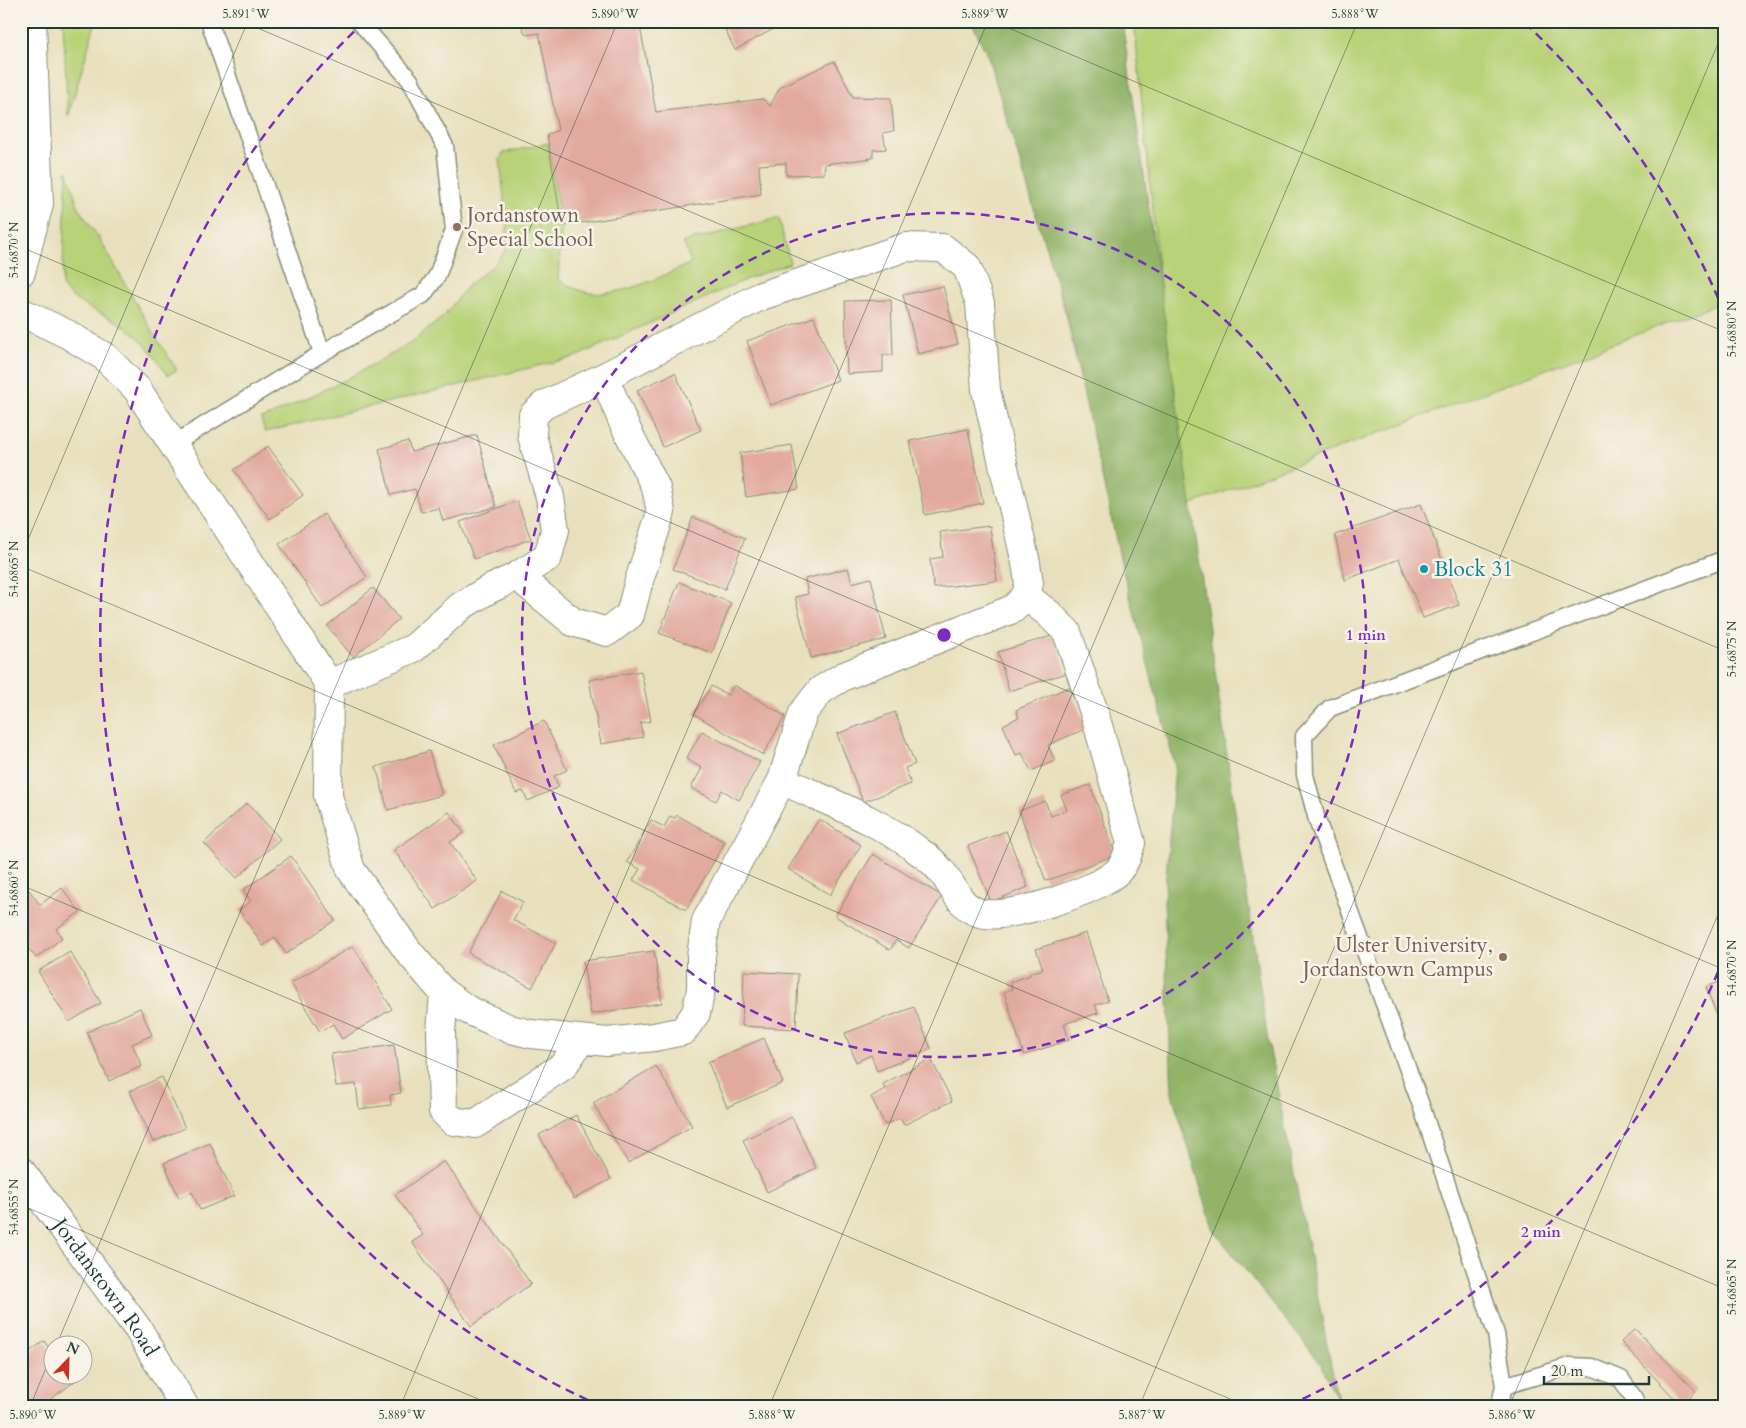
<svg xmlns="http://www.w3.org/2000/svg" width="1746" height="1428" font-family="Cardo,serif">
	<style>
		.green { fill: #b8d277; stroke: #6c8856 }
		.forest { fill: #92b468; stroke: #58784e }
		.building { fill: #e2a99e }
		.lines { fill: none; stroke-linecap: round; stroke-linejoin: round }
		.lane-casing { stroke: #848e78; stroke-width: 19 }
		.street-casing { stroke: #848e78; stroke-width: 30 }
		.secondary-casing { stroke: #848e78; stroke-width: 30 }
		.lane { stroke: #fff; stroke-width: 16 }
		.street { stroke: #fff; stroke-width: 28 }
		.secondary { stroke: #fff; stroke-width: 28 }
		.ticks { fill: none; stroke: #1f3d34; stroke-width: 1; stroke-opacity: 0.45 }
		.ring { fill: none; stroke: #7b2cbf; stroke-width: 2.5; stroke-dasharray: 9 6 }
		.education-dot { fill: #8d6e63; stroke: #f7f3e8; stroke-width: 2 }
		.culture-dot { fill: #0f9aa8; stroke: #f7f3e8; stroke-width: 2 }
		.labels { text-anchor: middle; stroke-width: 5; stroke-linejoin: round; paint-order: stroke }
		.education-label { font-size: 21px; fill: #785e54; stroke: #f7f3e8; text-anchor: start }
		.culture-label { font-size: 21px; fill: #0d838f; stroke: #f7f3e8; text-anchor: start }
		.street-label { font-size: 21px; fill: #1f3d34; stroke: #f7f3e8 }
		.centre { fill: #7b2cbf; stroke: #f7f3e8; stroke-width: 2.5 }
		.ring-label { font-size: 15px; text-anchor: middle; font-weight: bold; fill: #7b2cbf; stroke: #f7f3e8; stroke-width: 5; stroke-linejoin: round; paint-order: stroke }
		.neatline { fill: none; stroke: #1f3d34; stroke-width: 2 }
		.ticks-label { font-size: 12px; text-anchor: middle; fill: #1f3d34 }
	</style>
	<rect width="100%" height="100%" fill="#f7f3e8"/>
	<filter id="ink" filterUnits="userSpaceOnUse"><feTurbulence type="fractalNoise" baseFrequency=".02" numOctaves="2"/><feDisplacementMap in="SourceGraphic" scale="10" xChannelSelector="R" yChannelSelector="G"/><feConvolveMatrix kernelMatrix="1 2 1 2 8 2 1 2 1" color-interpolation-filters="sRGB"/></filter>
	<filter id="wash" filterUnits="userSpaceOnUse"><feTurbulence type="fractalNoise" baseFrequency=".0096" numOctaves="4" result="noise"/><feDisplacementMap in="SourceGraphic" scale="20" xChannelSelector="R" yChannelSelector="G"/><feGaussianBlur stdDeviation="1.12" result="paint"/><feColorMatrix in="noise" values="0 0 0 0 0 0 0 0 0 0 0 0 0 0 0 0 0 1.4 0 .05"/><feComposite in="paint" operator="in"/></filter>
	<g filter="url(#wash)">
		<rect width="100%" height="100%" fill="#e8e0bc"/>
		<!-- green -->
		<path class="green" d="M 63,21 L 96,21 L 68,117 Z
			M 1134,21 L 1725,21 L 1725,301 L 1182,508 Z
			M 548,143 L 562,226 L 558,279 C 564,283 571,287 579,290 C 610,303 663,276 691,263 L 683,242 L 779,218 L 790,263 L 747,279 L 575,357 L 265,432 L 261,419 L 272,415 L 345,380 L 411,343 L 444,316 L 468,285 L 494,265 L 505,251 L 507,227 L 500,159 L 503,153 Z
			M 67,170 L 79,209 L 99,238 L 152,331 L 177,370 L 168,375 C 154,356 144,340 124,326 C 104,312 76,307 62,286 Z"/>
		<!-- forest -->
		<path class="forest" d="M 971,21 L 1122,21 L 1267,1035 L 1338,1401 L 1321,1364 L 1214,1231 L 1172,1094 L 1164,901 L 1175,766 L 1122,567 L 1066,314 L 988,57 Z"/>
		<g id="blocks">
			<!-- building -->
			<path class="building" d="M 519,21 L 639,21 L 656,112 L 763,99 L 770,106 L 780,87 L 834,61 L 853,97 L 891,98 L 894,131 L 883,133 L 886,149 L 873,150 L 873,158 L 825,164 L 824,174 L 786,175 L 786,163 L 759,165 L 761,194 L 562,226 L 547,135 L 558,130 L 539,33 L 526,35 Z
				M 721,21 L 788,21 L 735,50 Z
				M 943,286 L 958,344 L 918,354 L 903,295 Z
				M 891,300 L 893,355 L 883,355 L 883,372 L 847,374 L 845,301 Z
				M 814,317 L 838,380 L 771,405 L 747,341 Z
				M 675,373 L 701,430 L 663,447 L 637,390 Z
				M 968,429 L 983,503 L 925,515 L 910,441 Z
				M 477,435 L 496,507 L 443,521 L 439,508 L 421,512 L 415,489 L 391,495 L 379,449 L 408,441 L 411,452 Z
				M 792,445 L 799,489 L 746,497 L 740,453 Z
				M 268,446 L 303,495 L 270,519 L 234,470 Z
				M 517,501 L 531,539 L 474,559 L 460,522 Z
				M 1421,504 L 1459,605 L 1423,618 L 1399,559 L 1345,580 L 1335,535 Z
				M 324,514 L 367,577 L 322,608 L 279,544 Z
				M 693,517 L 745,538 L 725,589 L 673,569 Z
				M 990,526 L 997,581 L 934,588 L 930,559 L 943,557 L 940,532 Z
				M 848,568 L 852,583 L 871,578 L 886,639 L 811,658 L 795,597 L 808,594 L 805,579 Z
				M 679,582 L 731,603 L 712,653 L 659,633 Z
				M 373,588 L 399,619 L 353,657 L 327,626 Z
				M 1055,635 L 1067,673 L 1009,691 L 998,652 Z
				M 641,671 L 651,721 L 640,723 L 643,737 L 601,744 L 589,680 Z
				M 734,685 L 785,716 L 763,755 L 694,714 L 711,686 L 728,695 Z
				M 1069,687 L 1087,728 L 1048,745 L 1055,761 L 1031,771 L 1022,753 L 1016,755 L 1003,725 L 1019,717 L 1016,710 Z
				M 895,712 L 915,764 L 905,768 L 911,784 L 863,802 L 837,734 Z
				M 544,721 L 567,770 L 554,776 L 559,787 L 528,801 L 523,791 L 516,793 L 494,745 Z
				M 702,731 L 760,762 L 739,800 L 722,790 L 716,801 L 691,788 L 702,768 L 686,759 Z
				M 429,751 L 442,795 L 388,810 L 376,767 Z
				M 1090,785 L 1116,855 L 1046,881 L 1019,811 L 1045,801 L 1051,816 L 1067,810 L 1061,795 Z
				M 247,803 L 280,839 L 237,878 L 204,843 Z
				M 449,812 L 464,833 L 450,842 L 477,881 L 435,909 L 394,850 Z
				M 677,815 L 725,842 L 686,910 L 633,880 L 640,869 L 627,862 L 651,820 L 664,827 L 670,816 L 675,818 Z
				M 819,819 L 861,845 L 830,895 L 788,869 Z
				M 1006,831 L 1028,887 L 991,902 L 968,846 Z
				M 873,854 L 942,896 L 909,948 L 896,940 L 890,950 L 835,916 Z
				M 291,856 L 335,920 L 286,954 L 275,937 L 263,946 L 239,910 L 251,901 L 243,890 Z
				M 62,888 L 80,912 L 56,929 L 62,938 L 36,958 L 21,939 L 21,896 L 29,890 L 40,905 Z
				M 502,891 L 523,902 L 513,920 L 556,943 L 532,988 L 468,953 Z
				M 1086,933 L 1108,1001 L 1095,1005 L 1098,1013 L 1064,1024 L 1069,1040 L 1024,1055 L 1004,992 L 1012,989 L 1010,982 L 1030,975 L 1030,973 L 1043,969 L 1036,949 Z
				M 353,946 L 392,1009 L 342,1039 L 333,1024 L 320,1032 L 291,983 Z
				M 654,951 L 662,1003 L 591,1014 L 583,961 Z
				M 70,952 L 101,1003 L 69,1022 L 38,971 Z
				M 744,971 L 798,974 L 796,1029 L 742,1026 Z
				M 1725,980 L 1725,1037 L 1706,987 Z
				M 914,1007 L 931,1049 L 877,1071 L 871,1055 L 856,1062 L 845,1033 Z
				M 140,1008 L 152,1035 L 132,1044 L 142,1066 L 109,1081 L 87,1032 Z
				M 764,1038 L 783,1083 L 727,1107 L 708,1062 Z
				M 394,1045 L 401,1093 L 390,1095 L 391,1105 L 359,1109 L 356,1084 L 336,1086 L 331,1054 Z
				M 931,1059 L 952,1101 L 904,1125 L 900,1118 L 885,1125 L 871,1097 L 885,1089 L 883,1084 Z
				M 656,1066 L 692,1126 L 628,1163 L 593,1103 Z
				M 162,1077 L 185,1128 L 153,1142 L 130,1091 Z
				M 576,1115 L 611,1179 L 574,1199 L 539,1135 Z
				M 792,1117 L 816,1168 L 767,1192 L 743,1140 Z
				M 210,1143 L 234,1196 L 200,1210 L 192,1192 L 179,1198 L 164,1163 Z
				M 444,1161 L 531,1284 L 471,1326 L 412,1242 L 423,1235 L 395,1195 Z
				M 21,1321 L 30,1333 L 21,1339 Z
				M 1635,1329 L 1696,1391 L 1681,1405 L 1621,1342 Z
				M 44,1341 L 52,1352 L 52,1376 L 69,1376 L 74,1382 L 40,1407 L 27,1407 L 21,1398 L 21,1358 Z"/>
		</g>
	</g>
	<g filter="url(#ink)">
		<use href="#blocks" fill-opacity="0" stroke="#848e78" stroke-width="1"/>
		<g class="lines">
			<!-- lane casing -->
			<g class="lane-casing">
				<path id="lane" d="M 209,21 L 322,353
					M 172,445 L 322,353 L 423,295 L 437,276 L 454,230 L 445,146 L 410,80 L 359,21
					M 1504,1386 L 1570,1366 L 1592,1367 L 1621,1379 L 1634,1398 L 1637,1407
					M 1499,1407 L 1504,1386 L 1496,1334 L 1422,1108 L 1317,820 L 1305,775 L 1304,736 L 1330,708 L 1725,559"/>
			</g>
			<!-- street casing -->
			<g class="street-casing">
				<path id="street" d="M 21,272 L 39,204 L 32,21
					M 21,312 L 67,334 L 105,357 L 137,389 L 329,684 L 328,796 L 351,870 L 408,951 L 430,977 L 444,993 L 468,1010 L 510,1029 L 531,1034 L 607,1042 L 654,1037 L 683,1031 L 696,1013 L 701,989 L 701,956 L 706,921 L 782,780 L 803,713 L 821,690 L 844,676 L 1013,609 L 1026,596 L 1029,583 L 1026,563 L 986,390 L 980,303 L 967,267 L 943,248 L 906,247 L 761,296 L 604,377 L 544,405 L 533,415 L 532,436 L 550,497 L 555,530 L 548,557 L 517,576 L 488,590 L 461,606 L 414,648 L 329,684
					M 517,576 L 573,622 L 607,632 L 630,615 L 638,584 L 661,512 L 656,488 L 623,422 L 604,377
					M 782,780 C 826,801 881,821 920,852 C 928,857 936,865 942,872 C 954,887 959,907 980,913 C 1006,921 1101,890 1119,870 C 1126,862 1128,853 1131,843 L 1095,715 L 1067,632 L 1049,614 L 1026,596
					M 444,993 L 441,1032 L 443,1111 L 453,1121 L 475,1124 L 563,1066 L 581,1040"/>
			</g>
			<!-- secondary casing -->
			<g class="secondary-casing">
				<g id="secondary">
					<path id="s1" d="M 21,1171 L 138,1329 L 185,1407"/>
				</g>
			</g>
			<!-- lane -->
			<use href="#lane" class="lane"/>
			<!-- street -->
			<use href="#street" class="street"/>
			<!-- secondary -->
			<use href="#secondary" class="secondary"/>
		</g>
	</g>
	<!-- ticks -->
	<path class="ticks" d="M 241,21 L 1725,651M 992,21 L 1725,332M 21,247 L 1725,970M 21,556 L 248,21M 21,566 L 1725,1289M 21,885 L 1249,1407M 21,1205 L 497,1407M 56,1346 L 618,21M 30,1407 L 52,1353M 400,1407 L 988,21M 769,1407 L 1358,21M 1139,1407 L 1725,27M 1509,1407 L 1725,898"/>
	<!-- distance rings -->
	<g class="ring">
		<circle cx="944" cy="635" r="422"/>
		<path d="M1724 958A844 844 0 0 1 1287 1406M601 1406A844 844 0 0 1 363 23M1525 23A844 844 0 0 1 1724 312"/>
	</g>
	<!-- markers -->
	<g class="education-dot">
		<circle cx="457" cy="227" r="5"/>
		<circle cx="1503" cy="957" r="5"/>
	</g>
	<circle class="culture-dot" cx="1424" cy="569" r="5"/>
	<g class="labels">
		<!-- education labels -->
		<g class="education-label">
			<text x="467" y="222">Jordanstown<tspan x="467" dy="24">Special School</tspan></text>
			<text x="1493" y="952" text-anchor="end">Ulster University,<tspan x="1493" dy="24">Jordanstown Campus</tspan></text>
		</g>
		<!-- culture labels -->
		<g class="culture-label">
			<text x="1434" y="576">Block 31</text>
		</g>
		<!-- street labels -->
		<g class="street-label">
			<text dy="7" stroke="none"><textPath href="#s1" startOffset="144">Jordanstown Road</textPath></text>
		</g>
	</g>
	<circle cx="944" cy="635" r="8" class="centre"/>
	<g class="ring-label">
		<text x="1366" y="640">1 min</text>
		<text x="1541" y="1237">2 min</text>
	</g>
	<!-- margin -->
	<rect width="1746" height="1428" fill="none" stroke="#f7f3e8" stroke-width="55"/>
	<!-- north arrow -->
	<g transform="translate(68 1360) rotate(23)"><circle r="24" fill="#f7f3e8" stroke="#a1aaa0"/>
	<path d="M0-4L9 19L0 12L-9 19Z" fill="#c8321e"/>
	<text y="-8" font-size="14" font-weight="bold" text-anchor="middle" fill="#1f3d34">N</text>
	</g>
	<!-- scale -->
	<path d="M1544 1376v8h105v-8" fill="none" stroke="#1f3d34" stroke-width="2.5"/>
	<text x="1551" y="1376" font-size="15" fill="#1f3d34" stroke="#f7f3e8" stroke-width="4" paint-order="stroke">20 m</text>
	<rect x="28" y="28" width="1690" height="1372" class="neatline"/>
	<g class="ticks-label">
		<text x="246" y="18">5.891°W</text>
		<text x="615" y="18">5.890°W</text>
		<text x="985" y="18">5.889°W</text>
		<text x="1355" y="18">5.888°W</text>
		<text transform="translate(14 250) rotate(-90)" y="4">54.6870°N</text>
		<text transform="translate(1732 329) rotate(-90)" y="4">54.6880°N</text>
		<text transform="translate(14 569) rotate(-90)" y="4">54.6865°N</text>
		<text transform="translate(1732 649) rotate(-90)" y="4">54.6875°N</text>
		<text transform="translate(14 888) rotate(-90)" y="4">54.6860°N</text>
		<text transform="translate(1732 968) rotate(-90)" y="4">54.6870°N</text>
		<text transform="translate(14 1207) rotate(-90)" y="4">54.6855°N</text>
		<text transform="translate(1732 1287) rotate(-90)" y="4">54.6865°N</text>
		<text x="33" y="1419">5.890°W</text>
		<text x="402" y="1419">5.889°W</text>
		<text x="772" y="1419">5.888°W</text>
		<text x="1142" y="1419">5.887°W</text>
		<text x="1512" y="1419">5.886°W</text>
	</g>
</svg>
